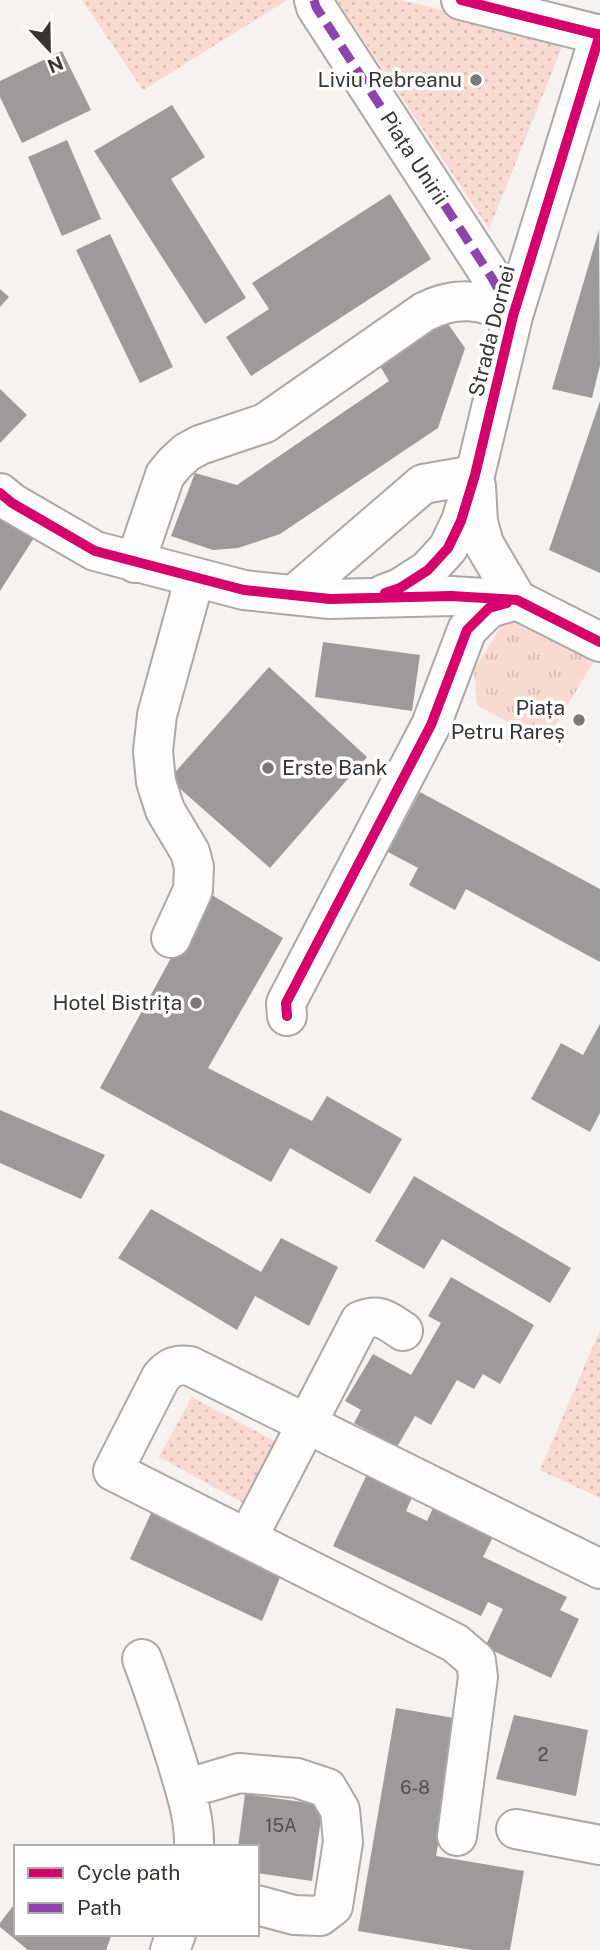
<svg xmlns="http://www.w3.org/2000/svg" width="600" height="1950" font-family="'Public Sans',sans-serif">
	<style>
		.grass { fill: url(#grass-tufts) }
		.park { fill: url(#park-dots) }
		.building { fill: #9c9a9a }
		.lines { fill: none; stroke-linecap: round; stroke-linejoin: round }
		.minor-casing { stroke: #aba8a7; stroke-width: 42 }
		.minor { stroke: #fefdfd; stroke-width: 38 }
		.quiet { stroke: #8e44ad; stroke-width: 9; stroke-dasharray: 18 9; stroke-linecap: butt }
		.cycleway-casing { stroke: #fff; stroke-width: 15 }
		.cycleway { stroke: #d6006c; stroke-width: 10 }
		.poi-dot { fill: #7a7776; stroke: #fff; stroke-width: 2.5 }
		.labels { text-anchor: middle; stroke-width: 7; stroke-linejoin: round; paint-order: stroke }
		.number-label { font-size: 18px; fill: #504e4e }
		.poi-label { font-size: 21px; fill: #373534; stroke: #fff; text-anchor: end }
		.street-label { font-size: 21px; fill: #373534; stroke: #fff }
	</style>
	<defs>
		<pattern id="grass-tufts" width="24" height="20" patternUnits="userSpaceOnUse" patternTransform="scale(1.75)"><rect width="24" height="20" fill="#f9dace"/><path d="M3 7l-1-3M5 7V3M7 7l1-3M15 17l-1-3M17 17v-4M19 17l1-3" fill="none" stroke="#d6bcb2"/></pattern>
		<pattern id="park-dots" width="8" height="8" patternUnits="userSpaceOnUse" patternTransform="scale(1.75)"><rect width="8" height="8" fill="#f9dace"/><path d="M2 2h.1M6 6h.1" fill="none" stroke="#d6bcb2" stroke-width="1.8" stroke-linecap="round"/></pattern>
	</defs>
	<rect width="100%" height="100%" fill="#f5f2f0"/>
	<!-- grass -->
	<path class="grass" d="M 503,623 L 531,623 L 593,663 L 545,743 L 477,705 L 474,670 Z"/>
	<!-- park -->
	<path class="park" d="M 82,0 L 287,0 L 143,90 Z
		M 337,0 L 400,0 L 470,16 L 564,42 L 489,229 Z
		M 600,1330 L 600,1498 L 540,1470 Z
		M 192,1397 L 280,1444 L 247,1505 L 159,1457 Z"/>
	<!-- building -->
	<path class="building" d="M 62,51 L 91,110 L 22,143 L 0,97 L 0,81 Z
		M 172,105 L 205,157 L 171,179 L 246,298 L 205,324 L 94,151 Z
		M 67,140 L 101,219 L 62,236 L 28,157 Z
		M 390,194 L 431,259 L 251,376 L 226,337 L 269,309 L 252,283 Z
		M 599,230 L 600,365 L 592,398 L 552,389 Z
		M 110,234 L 173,367 L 140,383 L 76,250 Z
		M 0,289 L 9,297 L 0,307 Z
		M 446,321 L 465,348 L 438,428 L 280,534 L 238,548 L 213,550 L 171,536 L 195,473 L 237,485 L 389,381 L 380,366 Z
		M 0,389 L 27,415 L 0,443 Z
		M 600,401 L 600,573 L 549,550 Z
		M 0,506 L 39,530 L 0,591 Z
		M 323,642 L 420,655 L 412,711 L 315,697 Z
		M 269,667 L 367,757 L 270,868 L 169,779 Z
		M 420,792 L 600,889 L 600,962 L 466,889 L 455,910 L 409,885 L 418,868 L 388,852 Z
		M 207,892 L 283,938 L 208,1068 L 312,1121 L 327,1096 L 402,1139 L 370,1194 L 290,1148 L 271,1182 L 100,1088 Z
		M 600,1024 L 600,1113 L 590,1132 L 531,1099 L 561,1043 L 583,1055 Z
		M 0,1110 L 105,1155 L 81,1199 L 0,1163 Z
		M 414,1176 L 571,1268 L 550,1303 L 442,1239 L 424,1269 L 375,1241 Z
		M 151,1209 L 261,1272 L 281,1238 L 338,1267 L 309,1326 L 255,1296 L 237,1330 L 118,1258 Z
		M 451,1277 L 534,1325 L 500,1384 L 483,1374 L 474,1389 L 457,1380 L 431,1425 L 415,1416 L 397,1447 L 354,1423 L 361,1410 L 345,1401 L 373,1354 L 411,1375 L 441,1323 L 428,1316 Z
		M 369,1470 L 415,1491 L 406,1511 L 427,1521 L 434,1506 L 494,1535 L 483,1557 L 567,1597 L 560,1610 L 579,1619 L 551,1678 L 485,1647 L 503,1609 L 488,1602 L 481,1616 L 333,1546 Z
		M 153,1509 L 283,1570 L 262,1621 L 130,1559 Z
		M 396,1708 L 460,1719 L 436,1856 L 524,1871 L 510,1950 L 472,1950 L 358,1931 Z
		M 514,1715 L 588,1730 L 576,1796 L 496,1779 Z
		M 245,1794 L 323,1805 L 312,1881 L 257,1873 L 257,1847 L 238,1847 Z
		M 16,1902 L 16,1934 L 112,1934 L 106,1950 L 28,1950 L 0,1927 L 0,1923 Z"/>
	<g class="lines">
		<!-- minor casing -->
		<g class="minor-casing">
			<path id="minor" d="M 314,0 L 316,7 L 492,278 L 513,316
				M 461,0 L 600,35
				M 476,486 L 478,522 L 484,544 L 517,600
				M 0,493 L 12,503 L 95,551 L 244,590 L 330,599 L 451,596 L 517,600 L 600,642
				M 135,563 L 165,475 L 175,463 L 187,452 L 200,445 L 265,423 L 424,312 C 455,296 483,298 513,316
				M 384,594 L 400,588 L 428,570 L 448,548 L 461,521 L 475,475 L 513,316 L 600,34
				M 294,595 L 423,484 L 475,475
				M 171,938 L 193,890 L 194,867 L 190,852 L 165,810 L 156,782 L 153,751 L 157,715 L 195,577
				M 287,1016 L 286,1003 L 431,725 L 467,630 L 489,608 L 517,600
				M 248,1537 L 360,1321 C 380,1313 386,1320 403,1331
				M 142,1659 C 155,1693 166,1727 177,1762 C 185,1789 195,1818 194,1847
				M 185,1789 L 239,1773 L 297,1778 L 327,1788 L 340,1810 L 343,1842 L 333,1906 L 320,1916 L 294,1915 L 257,1905
				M 516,1829 L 600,1845
				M 457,1836 L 478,1677 L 476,1661 L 455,1643 L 113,1471 L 161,1377 C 170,1367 176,1364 190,1366 L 600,1569
				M 170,1950 L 176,1934"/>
		</g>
		<!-- minor -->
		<use href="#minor" class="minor"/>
		<!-- quiet -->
		<path class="quiet" d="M 314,0 L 316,7 L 492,278 L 513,316"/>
		<!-- cycleway casing -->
		<g class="cycleway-casing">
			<path id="cycleway" d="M 461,0 L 600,35
				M 0,493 L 12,503 L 95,551 L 244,590 L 330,599 L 451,596 L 517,600 L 600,642
				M 385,593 L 400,588 L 428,570 L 448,548 L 461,521 L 475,475 L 513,316 L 600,34
				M 287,1016 L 286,1003 L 431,725 L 467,630 L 489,608 L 507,603"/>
		</g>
		<!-- cycleway -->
		<use href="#cycleway" class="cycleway"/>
	</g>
	<!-- markers -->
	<g class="poi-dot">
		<circle cx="476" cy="80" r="7"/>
		<circle cx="579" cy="720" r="7"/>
		<circle cx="268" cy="768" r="7"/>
		<circle cx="196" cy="1003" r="7"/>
	</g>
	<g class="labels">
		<!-- number labels -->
		<g class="number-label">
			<text x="543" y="1761">2</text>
			<text x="415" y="1794">6-8</text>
			<text x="281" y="1832">15A</text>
		</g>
		<!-- poi labels -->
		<g class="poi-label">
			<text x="462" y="87">Liviu Rebreanu</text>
			<text x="565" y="715">Piața<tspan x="565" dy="24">Petru Rareș</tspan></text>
			<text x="282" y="775" text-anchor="start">Erste Bank</text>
			<text x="182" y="1010">Hotel Bistrița</text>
		</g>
		<!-- street labels -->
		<g class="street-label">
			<text transform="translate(414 158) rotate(57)" y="7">Piața Unirii</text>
			<text transform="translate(492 331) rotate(-76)" y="7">Strada Dornei</text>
		</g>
	</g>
	<!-- legend -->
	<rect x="14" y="1845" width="245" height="91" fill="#ffffff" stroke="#afaeae" stroke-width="2"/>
	<rect x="28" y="1868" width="35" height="10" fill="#d6006c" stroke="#afaeae" stroke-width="2"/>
	<text x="77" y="1880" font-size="21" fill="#373534">Cycle path</text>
	<rect x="28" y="1903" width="35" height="10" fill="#8e44ad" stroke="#afaeae" stroke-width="2"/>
	<text x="77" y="1915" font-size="21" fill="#373534">Path</text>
	<!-- north arrow -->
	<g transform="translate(49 49) rotate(158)" stroke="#ffffff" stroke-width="5" paint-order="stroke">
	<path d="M0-5L12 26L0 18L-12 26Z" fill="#373534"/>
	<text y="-10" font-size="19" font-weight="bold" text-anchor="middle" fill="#373534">N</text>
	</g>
</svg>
